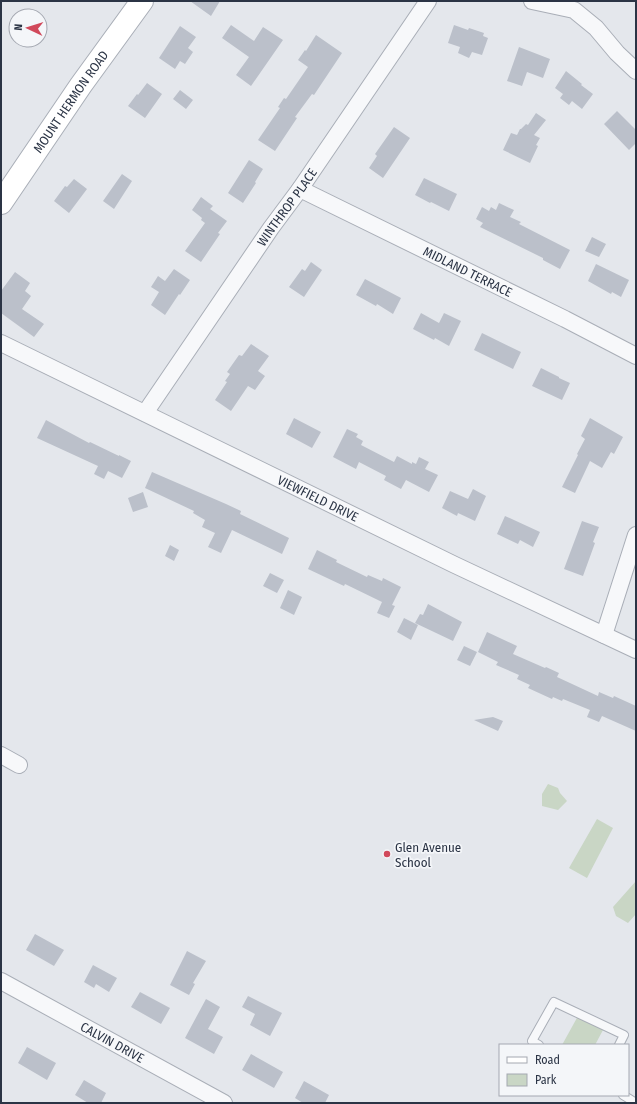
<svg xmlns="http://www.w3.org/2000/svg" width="637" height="1104" font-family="'Fira Sans Condensed',sans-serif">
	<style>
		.green { fill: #c9d6c5 }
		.building { fill: #bbc0ca }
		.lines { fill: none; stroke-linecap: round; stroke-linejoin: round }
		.service-casing { stroke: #a9aeb7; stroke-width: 10 }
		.minor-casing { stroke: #a9aeb7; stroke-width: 18 }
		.secondary-casing { stroke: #a9aeb7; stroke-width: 24 }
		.service { stroke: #f7f8fa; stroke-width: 8 }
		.minor { stroke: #f7f8fa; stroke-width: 16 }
		.secondary { stroke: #fff; stroke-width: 22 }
		.poi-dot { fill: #d1495b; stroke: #f4f6f9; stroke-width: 1.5 }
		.labels { text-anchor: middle; stroke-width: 3.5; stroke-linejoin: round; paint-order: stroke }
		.street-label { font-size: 13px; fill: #2b3445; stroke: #f4f6f9 }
		.poi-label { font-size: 13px; fill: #2b3445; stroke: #f4f6f9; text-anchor: start }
	</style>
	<rect width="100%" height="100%" fill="#e4e7ec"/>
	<!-- green -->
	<path class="green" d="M 548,784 L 558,788 L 560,793 L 567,801 L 558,810 L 542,806 L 542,794 Z
		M 597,819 L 613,828 L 587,878 L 569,868 Z
		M 636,881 L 636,914 L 628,923 L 616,916 L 613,907 Z
		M 578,1016 L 603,1030 L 595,1045 L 562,1045 Z"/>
	<!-- building -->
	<path class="building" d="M 190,1 L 220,1 L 211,16 Z
		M 231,25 L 254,41 L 263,27 L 283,40 L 251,86 L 236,75 L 249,57 L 222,38 Z
		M 454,25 L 468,30 L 469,28 L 484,33 L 483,36 L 488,38 L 482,55 L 472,52 L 469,58 L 458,53 L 460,47 L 448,43 Z
		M 180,26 L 196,37 L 188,48 L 193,52 L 185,64 L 180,61 L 175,69 L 159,58 Z
		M 316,35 L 342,53 L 314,95 L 312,94 L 295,117 L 297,118 L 275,151 L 258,140 L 280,108 L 278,107 L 284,98 L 286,99 L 308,67 L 298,60 L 305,50 L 306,51 Z
		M 519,47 L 550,59 L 543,78 L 527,72 L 522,86 L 507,81 Z
		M 566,71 L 582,84 L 581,85 L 593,94 L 582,109 L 572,101 L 569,105 L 560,98 L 563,94 L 555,88 Z
		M 147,83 L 162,94 L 145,118 L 128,106 L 137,94 L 138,95 Z
		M 180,90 L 193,100 L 186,109 L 173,99 Z
		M 617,111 L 636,130 L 636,143 L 629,150 L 604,124 Z
		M 536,113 L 546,120 L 534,135 L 540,138 L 536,145 L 538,146 L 530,163 L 503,150 L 511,133 L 517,135 L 520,129 L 521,129 L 526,124 L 528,125 Z
		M 394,127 L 410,138 L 383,178 L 369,168 L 377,156 L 375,154 Z
		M 249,160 L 263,169 L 255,182 L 256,183 L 243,203 L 228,193 Z
		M 122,174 L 132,181 L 114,209 L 103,201 Z
		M 424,178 L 457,194 L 449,211 L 431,202 L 430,203 L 415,195 Z
		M 74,179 L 87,189 L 69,213 L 54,201 L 65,186 L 67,187 Z
		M 201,197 L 213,206 L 210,209 L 227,221 L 218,233 L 220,234 L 201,262 L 185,251 L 205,223 L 201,220 L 202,218 L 192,210 Z
		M 499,203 L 514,210 L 510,217 L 521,222 L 519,224 L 570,250 L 560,269 L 543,260 L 543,258 L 480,227 L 483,223 L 476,219 L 482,207 L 489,211 L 491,207 L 496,210 Z
		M 592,237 L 606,244 L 599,257 L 585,251 Z
		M 311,262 L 322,270 L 304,297 L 289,287 L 302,269 L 305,271 Z
		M 596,264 L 629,280 L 621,297 L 612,292 L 611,294 L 588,281 Z
		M 174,269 L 190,280 L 180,295 L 179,294 L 165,315 L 151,305 L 159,292 L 151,287 L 158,276 L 165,281 Z
		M 15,272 L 30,283 L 25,291 L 31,296 L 22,309 L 44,324 L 34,337 L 1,313 L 1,291 Z
		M 365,279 L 401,298 L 393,314 L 377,304 L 376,306 L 356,295 Z
		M 421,313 L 439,323 L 444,313 L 461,321 L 449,346 L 435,338 L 434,340 L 413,329 Z
		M 482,333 L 521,352 L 513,369 L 474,350 Z
		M 251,344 L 269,356 L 258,371 L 265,376 L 255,390 L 248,386 L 231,411 L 215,400 L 227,382 L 225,381 L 230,374 L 227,372 L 239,355 L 242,356 Z
		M 541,368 L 559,377 L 559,378 L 570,383 L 562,400 L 532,386 Z
		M 294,418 L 321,432 L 312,448 L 286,434 Z
		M 590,418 L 623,437 L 614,454 L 611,452 L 602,468 L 590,461 L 575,493 L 562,487 L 578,455 L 577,454 L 585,439 L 581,436 Z
		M 46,420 L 89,443 L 90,442 L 119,456 L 119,455 L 131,461 L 122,478 L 108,471 L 104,479 L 94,474 L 98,466 L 37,438 Z
		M 347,429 L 358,434 L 356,437 L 363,441 L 361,445 L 394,462 L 397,456 L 412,464 L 412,462 L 416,464 L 419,457 L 429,462 L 425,469 L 438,475 L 429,492 L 406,480 L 401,489 L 384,480 L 386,476 L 359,462 L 356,469 L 333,457 Z
		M 152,472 L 226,504 L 241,511 L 240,514 L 289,538 L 282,554 L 232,530 L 221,553 L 208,547 L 215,533 L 202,527 L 205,520 L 193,513 L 194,511 L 145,488 Z
		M 473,489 L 486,496 L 475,521 L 458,513 L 457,516 L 442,508 L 450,491 L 468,499 Z
		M 143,492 L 148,507 L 133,512 L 128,498 Z
		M 505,516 L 540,532 L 533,547 L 520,540 L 518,544 L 497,534 Z
		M 582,521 L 599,527 L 593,542 L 595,543 L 583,576 L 564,569 Z
		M 170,545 L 179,550 L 174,561 L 165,556 Z
		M 317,550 L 337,560 L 336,562 L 367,577 L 368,575 L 382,581 L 383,578 L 401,587 L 392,605 L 395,606 L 389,618 L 377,613 L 382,602 L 345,584 L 344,586 L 308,569 Z
		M 270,573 L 284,580 L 277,593 L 263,586 Z
		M 288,590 L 302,597 L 294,615 L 280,608 Z
		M 428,604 L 462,622 L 453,641 L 415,623 L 420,614 L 423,615 Z
		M 404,618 L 418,625 L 411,640 L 397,632 Z
		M 487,632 L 517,646 L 513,654 L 545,668 L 546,667 L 559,673 L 557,677 L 598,696 L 599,692 L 613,698 L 614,696 L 636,706 L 636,731 L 602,716 L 599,722 L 587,717 L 590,710 L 563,699 L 562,701 L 553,697 L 552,699 L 528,688 L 530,685 L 517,679 L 519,675 L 496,665 L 498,662 L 478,652 Z
		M 464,646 L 477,652 L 470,666 L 457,660 Z
		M 493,717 L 503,721 L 498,731 L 474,720 Z
		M 35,934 L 64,950 L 54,966 L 26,950 Z
		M 187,951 L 206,961 L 193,983 L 195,984 L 189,995 L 170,985 Z
		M 93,965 L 117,978 L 109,992 L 96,984 L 94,988 L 84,982 Z
		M 140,992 L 170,1008 L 161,1024 L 131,1007 Z
		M 248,996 L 282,1013 L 270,1036 L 250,1025 L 255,1014 L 242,1007 Z
		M 206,999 L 220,1007 L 208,1029 L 223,1037 L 214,1054 L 185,1038 Z
		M 27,1047 L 56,1063 L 47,1080 L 18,1063 Z
		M 251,1054 L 283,1072 L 274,1088 L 242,1070 Z
		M 84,1080 L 106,1093 L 101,1103 L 88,1103 L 75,1095 Z
		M 304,1081 L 329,1095 L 325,1103 L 303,1103 L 295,1098 Z"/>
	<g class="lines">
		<!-- service casing -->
		<g class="service-casing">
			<path id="service" d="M 539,1045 L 532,1041 L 554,1002 L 624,1035 L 619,1045
				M 623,1095 L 636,1103"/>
		</g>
		<!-- minor casing -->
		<g class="minor-casing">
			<g id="minor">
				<path d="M 532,1 L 574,10 L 596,28 L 617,53 L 636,71"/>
				<path id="s1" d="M 300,189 L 565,319 L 636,356"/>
				<path id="s2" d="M 1,343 L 455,565 L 636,650"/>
				<path id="s3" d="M 145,413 L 271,228 L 300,189 L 428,1"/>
				<path d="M 604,635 L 636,535"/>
				<path d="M 1,755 L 19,765"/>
				<path id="s4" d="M 1,981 L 224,1103"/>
			</g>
		</g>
		<!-- secondary casing -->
		<g class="secondary-casing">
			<g id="secondary">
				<path id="s5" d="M 1,203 L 81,85 L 142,1"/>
			</g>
		</g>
		<!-- service -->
		<use href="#service" class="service"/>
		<!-- minor -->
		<use href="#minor" class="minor"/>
		<!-- secondary -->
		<use href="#secondary" class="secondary"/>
	</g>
	<!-- markers -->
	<circle class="poi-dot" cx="387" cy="854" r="4"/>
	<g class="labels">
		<!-- street labels -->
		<g class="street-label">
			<text dy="5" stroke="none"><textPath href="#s5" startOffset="123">MOUNT HERMON ROAD</textPath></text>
			<text dy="5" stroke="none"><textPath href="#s3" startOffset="250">WINTHROP PLACE</textPath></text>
			<text dy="5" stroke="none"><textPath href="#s1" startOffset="187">MIDLAND TERRACE</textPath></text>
			<text dy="5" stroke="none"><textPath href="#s2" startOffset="353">VIEWFIELD DRIVE</textPath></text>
			<text dy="5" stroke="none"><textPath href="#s4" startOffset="127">CALVIN DRIVE</textPath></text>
		</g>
		<!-- poi labels -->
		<g class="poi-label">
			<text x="395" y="852">Glen Avenue<tspan x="395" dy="15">School</tspan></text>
		</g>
	</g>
	<!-- border -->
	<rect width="637" height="1104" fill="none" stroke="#2b3445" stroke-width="4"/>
	<!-- legend -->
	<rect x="499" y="1044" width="130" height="52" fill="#f4f6f9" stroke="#a4a8b1"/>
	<rect x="507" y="1057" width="20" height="6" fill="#ffffff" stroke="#a4a8b1"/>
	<text x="535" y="1064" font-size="12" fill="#2b3445">Road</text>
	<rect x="507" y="1074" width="20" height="12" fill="#c9d6c5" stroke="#a4a8b1"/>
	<text x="535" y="1084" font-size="12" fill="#2b3445">Park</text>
	<!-- north arrow -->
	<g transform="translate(28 28) rotate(274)"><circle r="19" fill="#f4f6f9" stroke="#a4a8b1"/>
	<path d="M0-3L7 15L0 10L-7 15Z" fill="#d1495b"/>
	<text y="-6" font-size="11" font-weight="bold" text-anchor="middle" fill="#2b3445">N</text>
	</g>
</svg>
